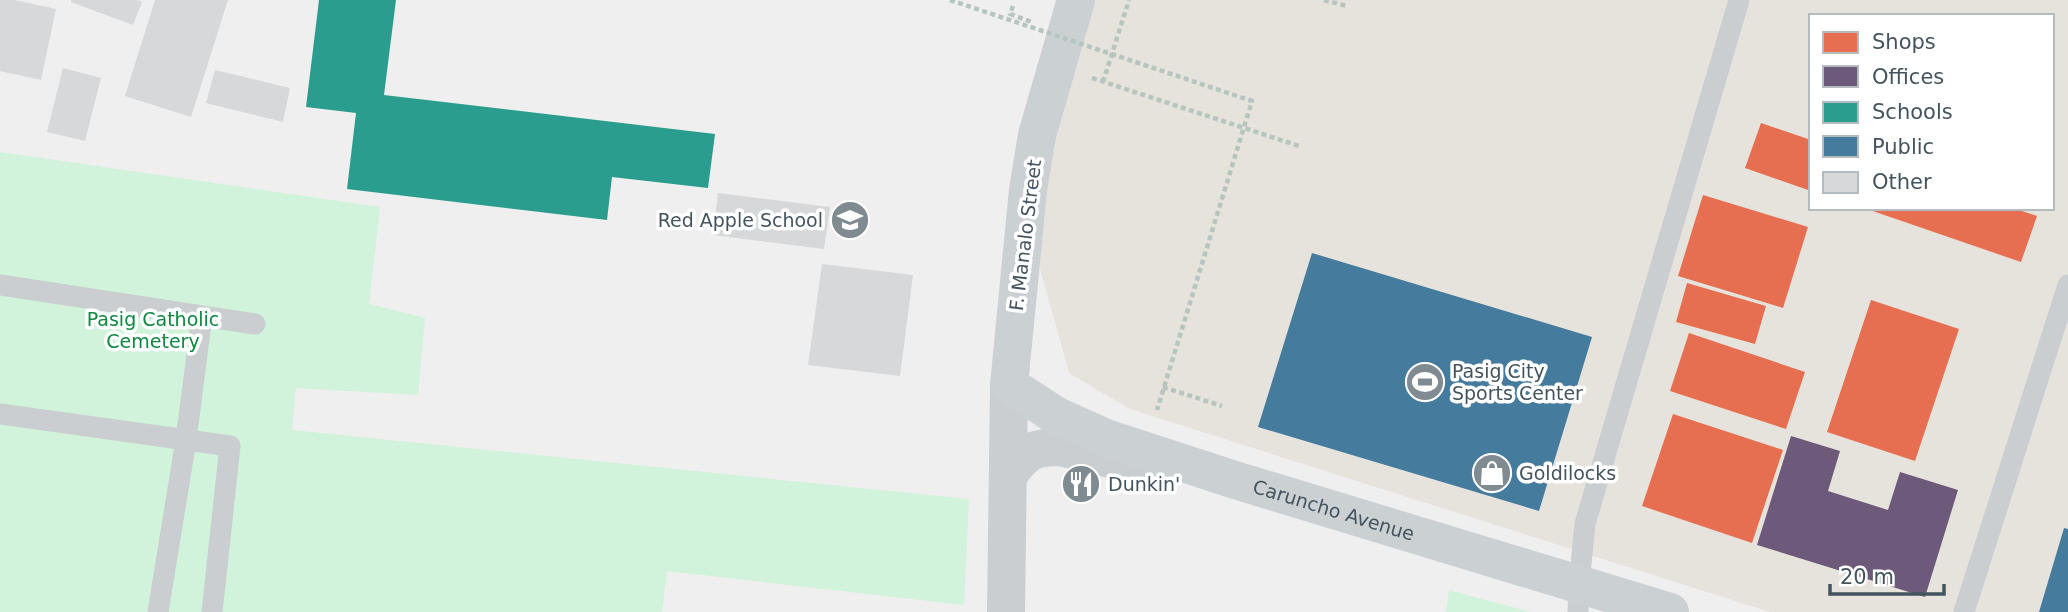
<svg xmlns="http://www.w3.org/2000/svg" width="2068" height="612" font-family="'DejaVu Sans',sans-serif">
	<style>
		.commercial { fill: #e6e2dc; fill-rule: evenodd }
		.green { fill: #d1f2db }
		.shops { fill: #e76f51 }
		.offices { fill: #6d597a }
		.schools { fill: #2a9d8f }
		.public { fill: #457b9d }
		.building { fill: #d7d8d9 }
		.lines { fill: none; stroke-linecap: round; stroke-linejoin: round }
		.path { stroke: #b7c5bf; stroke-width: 4.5; stroke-dasharray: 5 3.5; stroke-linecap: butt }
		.service { stroke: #cbced0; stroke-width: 21 }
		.tertiary { stroke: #cbced0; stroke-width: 38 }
		.secondary { stroke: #cbd0d3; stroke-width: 38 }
		.path-bridge { stroke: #b7c5bf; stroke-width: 4.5; stroke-dasharray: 5 3.5; stroke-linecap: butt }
		.labels { text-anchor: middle; stroke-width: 7; stroke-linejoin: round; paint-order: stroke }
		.poi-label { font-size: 19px; fill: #44545e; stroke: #fff; text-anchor: start }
		.street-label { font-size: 19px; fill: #44545e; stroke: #fff }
		.park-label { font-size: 19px; fill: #0c8840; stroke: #fff }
	</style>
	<rect width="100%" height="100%" fill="#f0efef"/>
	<!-- commercial -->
	<path class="commercial" d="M 1094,0 L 2068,0 L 2068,612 L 1770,612 L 1130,409 L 1069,373 L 1040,268 L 1044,159 ZM 1811,16 L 2052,16 L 2052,208 L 1811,208 Z"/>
	<!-- green -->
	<path class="green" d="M 0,152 L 380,207 L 369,304 L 425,318 L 418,395 L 296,388 L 292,430 L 969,499 L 964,605 L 667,571 L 662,612 L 0,612 Z
		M 1449,590 L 1531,612 L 1446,612 Z"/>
	<!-- shops -->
	<path class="shops" d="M 1761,123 L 1811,140 L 1811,191 L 1745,168 Z
		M 1703,195 L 1808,227 L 1783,308 L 1678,276 Z
		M 1864,208 L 2013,208 L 2037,216 L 2021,262 Z
		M 1687,283 L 1766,306 L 1755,344 L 1676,322 Z
		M 1871,300 L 1959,329 L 1915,461 L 1827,432 Z
		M 1689,333 L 1805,372 L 1786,429 L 1670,391 Z
		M 1673,414 L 1783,450 L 1752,543 L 1642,506 Z"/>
	<!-- offices -->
	<path class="offices" d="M 1791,436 L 1840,451 L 1828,491 L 1888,510 L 1900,472 L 1958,490 L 1925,597 L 1757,545 Z"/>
	<!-- schools -->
	<path class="schools" d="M 319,0 L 396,0 L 384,95 L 715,134 L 708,188 L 612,177 L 607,220 L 347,189 L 356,113 L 306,107 Z"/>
	<!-- public -->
	<path class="public" d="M 1312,253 L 1592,337 L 1539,511 L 1258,427 Z
		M 2064,528 L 2068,529 L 2068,612 L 2039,612 Z"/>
	<!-- building -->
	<path class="building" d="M 0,0 L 15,0 L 56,9 L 41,80 L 0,71 Z
		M 71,0 L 138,0 L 142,2 L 133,25 L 71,2 Z
		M 155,0 L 228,0 L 191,117 L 125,96 Z
		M 63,68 L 101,78 L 85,141 L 47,132 Z
		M 215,70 L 290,88 L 283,122 L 206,103 Z
		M 718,193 L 830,207 L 824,249 L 713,235 Z
		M 822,264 L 913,275 L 900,376 L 808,365 Z"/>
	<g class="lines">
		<!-- path -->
		<path class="path" d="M 1324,0 L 1347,6
			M 1013,6 L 1010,14 L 1032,22
			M 1092,78 L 1299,146
			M 1103,82 L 1129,0
			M 1163,387 L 1222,406"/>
		<!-- service -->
		<path class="service" d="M 0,285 L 255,324
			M 0,414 L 230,446 L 212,612
			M 158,612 L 186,440 L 202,316
			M 1578,612 L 1579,584 L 1585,524 L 1739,0
			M 1964,612 L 2068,285"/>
		<!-- tertiary -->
		<path class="tertiary" d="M 1008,476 C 1024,453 1031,447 1060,447 L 1152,469
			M 1006,612 L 1009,385"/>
		<!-- secondary -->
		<path class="secondary" id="s1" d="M 1076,0 L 1037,135 L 1028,190 L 1009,385 L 1055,415 L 1106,438 L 1235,480 L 1670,612"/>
		<!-- path-bridge -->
		<path class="path-bridge" d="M 950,0 L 1252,101 L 1157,410"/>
	</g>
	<!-- icons -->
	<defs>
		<g id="school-disc" transform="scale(2.0125)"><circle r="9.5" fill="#808a91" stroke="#fff"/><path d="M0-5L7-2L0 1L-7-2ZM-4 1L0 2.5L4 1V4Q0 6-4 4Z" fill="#fff"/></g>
		<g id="stadium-disc" transform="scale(2.0125)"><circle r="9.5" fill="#808a91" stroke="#fff"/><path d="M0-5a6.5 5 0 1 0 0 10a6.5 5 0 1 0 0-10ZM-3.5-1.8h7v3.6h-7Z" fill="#fff"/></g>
		<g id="shop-disc" transform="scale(2.0125)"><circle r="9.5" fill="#808a91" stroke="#fff"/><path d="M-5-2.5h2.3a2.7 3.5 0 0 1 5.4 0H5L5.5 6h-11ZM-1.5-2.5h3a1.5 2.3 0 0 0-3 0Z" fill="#fff"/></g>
		<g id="restaurant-disc" transform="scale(2.0125)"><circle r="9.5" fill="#808a91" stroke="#fff"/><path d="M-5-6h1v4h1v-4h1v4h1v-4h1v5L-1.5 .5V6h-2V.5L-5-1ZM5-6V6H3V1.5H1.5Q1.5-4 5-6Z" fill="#fff"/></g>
	</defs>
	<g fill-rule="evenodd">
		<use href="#school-disc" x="850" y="220"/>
		<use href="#stadium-disc" x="1425" y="382"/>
		<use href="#shop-disc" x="1492" y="473"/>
		<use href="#restaurant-disc" x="1081" y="484"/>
	</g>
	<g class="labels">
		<!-- poi labels -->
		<g class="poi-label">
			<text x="823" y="227" text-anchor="end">Red Apple School</text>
			<text x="1452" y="378">Pasig City<tspan x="1452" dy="22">Sports Center</tspan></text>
			<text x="1519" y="480">Goldilocks</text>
			<text x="1108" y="491">Dunkin'</text>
		</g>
		<!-- street labels -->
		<g class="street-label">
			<text transform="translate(1025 235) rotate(-83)" y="7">F. Manalo Street</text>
			<text dy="7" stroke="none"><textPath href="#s1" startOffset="742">Caruncho Avenue</textPath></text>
		</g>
		<!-- park labels -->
		<g class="park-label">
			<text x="153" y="326">Pasig Catholic<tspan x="153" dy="22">Cemetery</tspan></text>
		</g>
	</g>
	<!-- legend -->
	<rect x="1809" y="14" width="245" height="196" fill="#ffffff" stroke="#b4bbbf" stroke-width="2"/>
	<rect x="1823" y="32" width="35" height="21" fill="#e76f51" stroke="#b4bbbf" stroke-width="2"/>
	<text x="1872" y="49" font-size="21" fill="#44545e">Shops</text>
	<rect x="1823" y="66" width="35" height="21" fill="#6d597a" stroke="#b4bbbf" stroke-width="2"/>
	<text x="1872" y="84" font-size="21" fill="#44545e">Offices</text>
	<rect x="1823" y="102" width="35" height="21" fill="#2a9d8f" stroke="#b4bbbf" stroke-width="2"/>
	<text x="1872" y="119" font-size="21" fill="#44545e">Schools</text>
	<rect x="1823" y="136" width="35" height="21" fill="#457b9d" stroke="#b4bbbf" stroke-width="2"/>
	<text x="1872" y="154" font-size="21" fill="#44545e">Public</text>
	<rect x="1823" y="172" width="35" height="21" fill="#d7d8d9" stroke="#b4bbbf" stroke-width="2"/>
	<text x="1872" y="189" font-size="21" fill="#44545e">Other</text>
	<!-- scale -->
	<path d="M1830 584v10h114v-10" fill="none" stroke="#44545e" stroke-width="3.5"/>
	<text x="1840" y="584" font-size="21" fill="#44545e" stroke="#ffffff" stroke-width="5" paint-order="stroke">20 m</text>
</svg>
